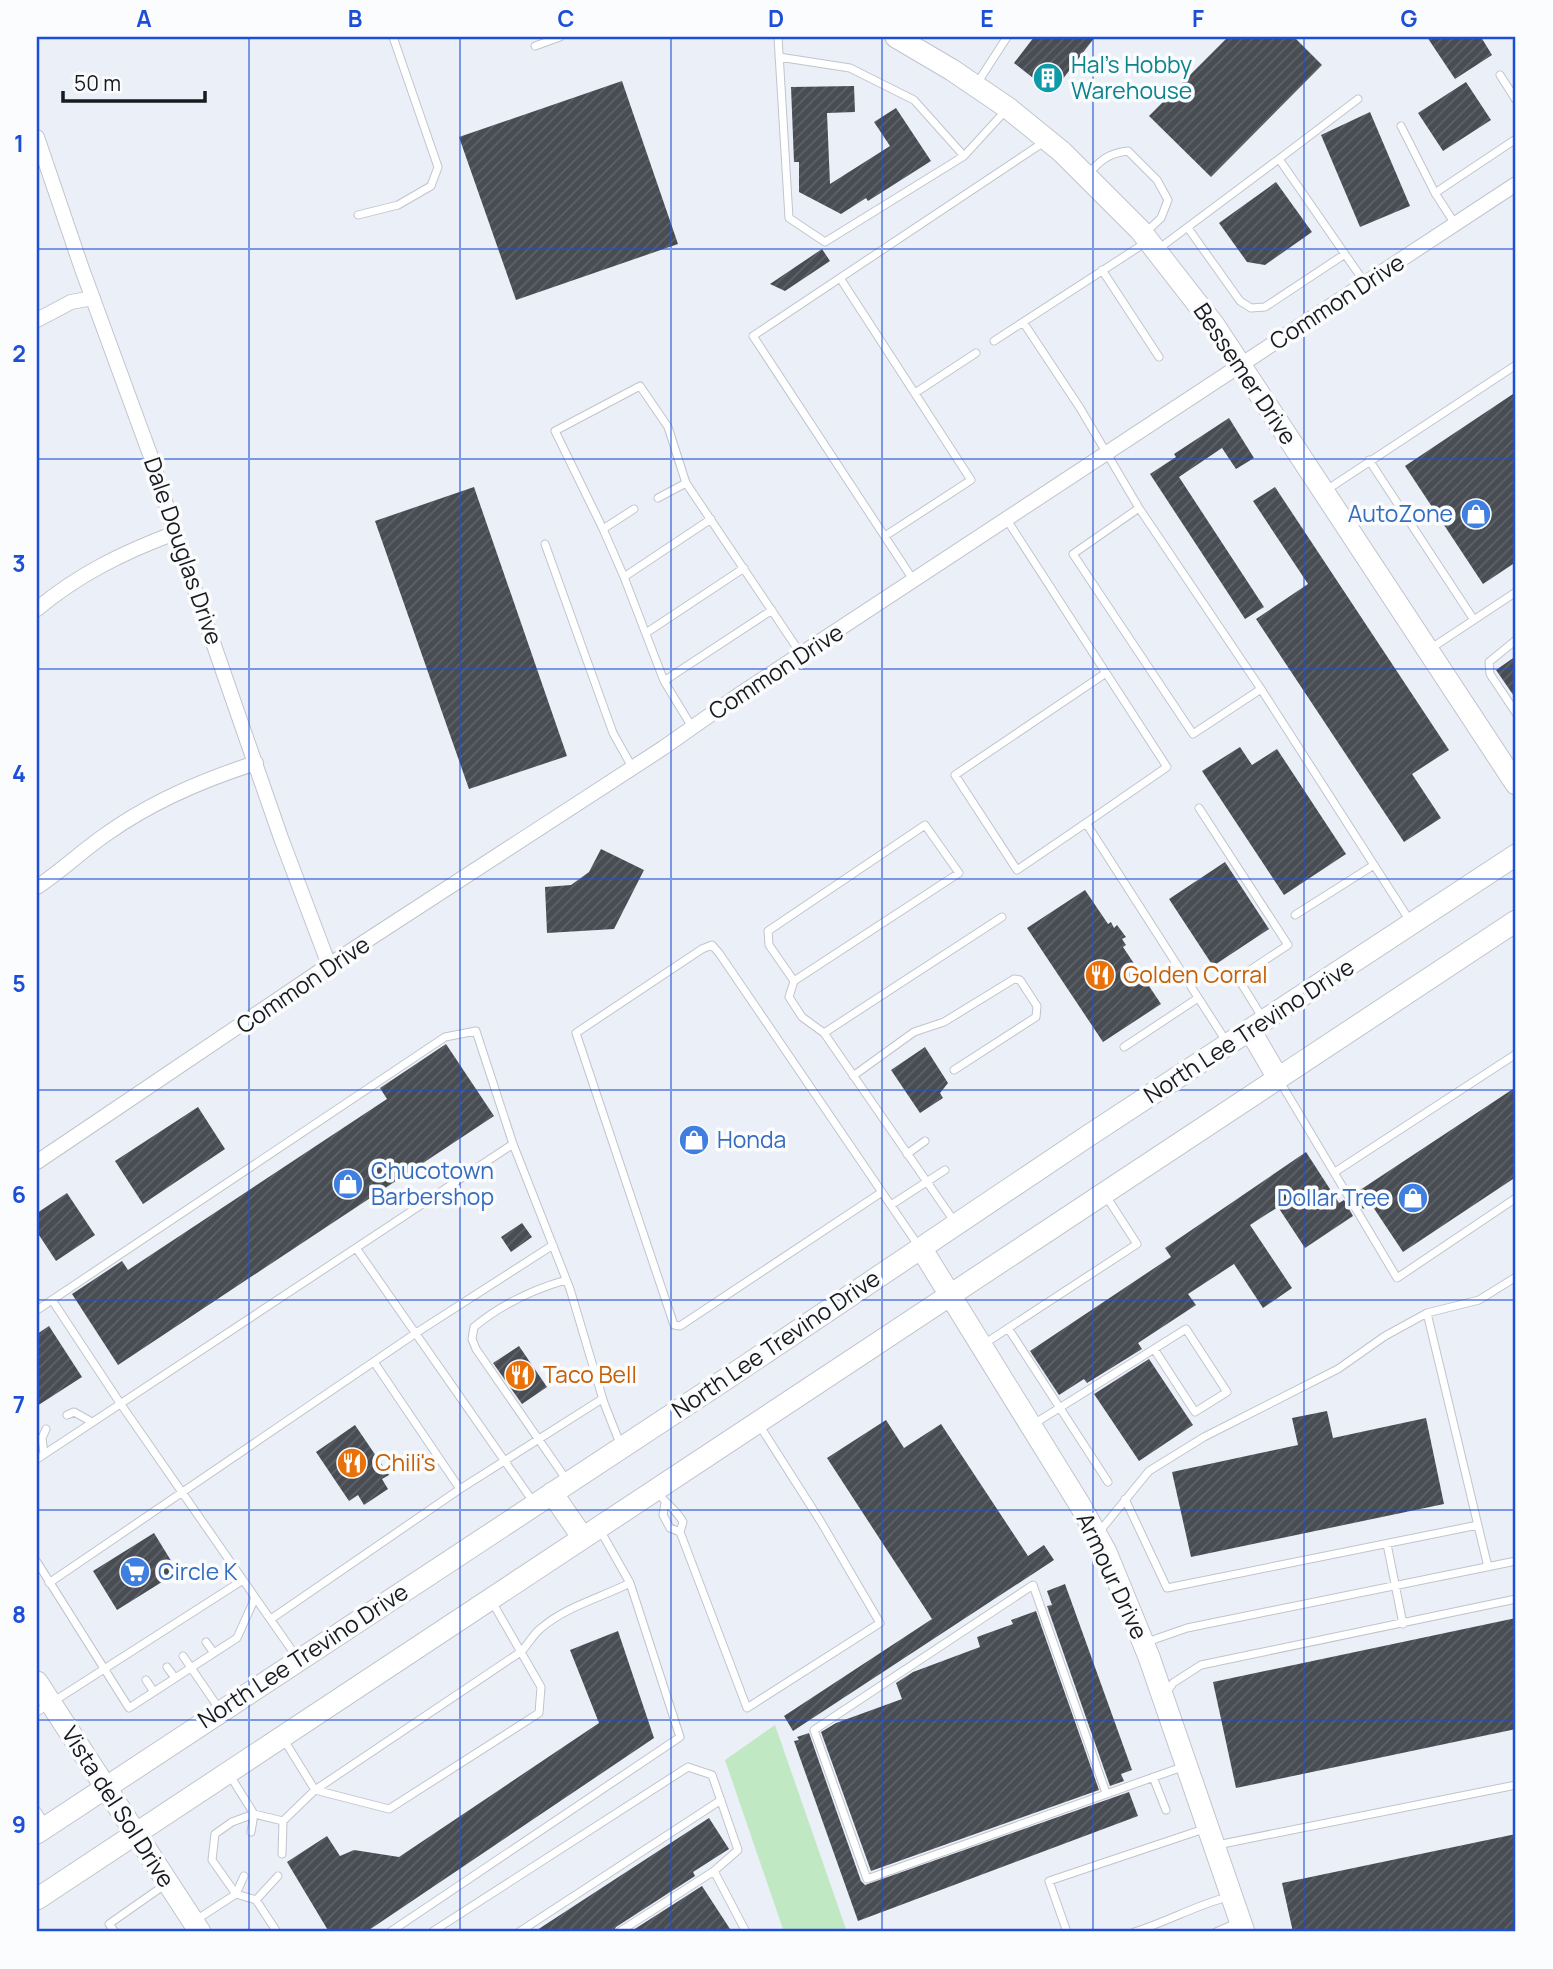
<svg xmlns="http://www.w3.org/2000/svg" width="1553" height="1969" font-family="Manrope,sans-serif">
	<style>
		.green { fill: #c0e8c3 }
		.building { fill: url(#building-hatch) }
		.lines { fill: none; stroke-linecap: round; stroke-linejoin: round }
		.lane-casing { stroke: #c0c4cc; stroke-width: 9 }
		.street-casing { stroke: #c0c4cc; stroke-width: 16 }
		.secondary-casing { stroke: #c0c4cc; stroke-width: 23 }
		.lane { stroke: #fff; stroke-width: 7 }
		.street { stroke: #fff; stroke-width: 14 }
		.secondary { stroke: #fff; stroke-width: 21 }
		.grid { fill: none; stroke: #1d4ed8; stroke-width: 2; stroke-opacity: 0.55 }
		.labels { text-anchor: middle; stroke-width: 7; stroke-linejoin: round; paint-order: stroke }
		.culture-label { font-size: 23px; fill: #0d838f; stroke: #fbfcfe; text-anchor: start }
		.street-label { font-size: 23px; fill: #191a1d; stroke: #fbfcfe }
		.shop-label { font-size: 23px; fill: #366cbe; stroke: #fbfcfe; text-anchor: start }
		.food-label { font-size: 23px; fill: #c56008; stroke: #fbfcfe; text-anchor: start }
		.neatline { fill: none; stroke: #1d4ed8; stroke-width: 2.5 }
		.grid-label { font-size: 23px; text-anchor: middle; font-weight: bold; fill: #1d4ed8 }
	</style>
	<defs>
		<pattern id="building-hatch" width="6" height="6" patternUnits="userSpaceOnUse" patternTransform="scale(1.75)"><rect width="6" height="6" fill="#484c53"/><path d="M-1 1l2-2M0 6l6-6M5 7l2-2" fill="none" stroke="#5f6268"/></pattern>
	</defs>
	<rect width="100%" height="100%" fill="#ebeff7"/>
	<!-- green -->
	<path class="green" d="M 775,1725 L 847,1932 L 784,1932 L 725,1760 Z"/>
	<!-- building -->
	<path class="building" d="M 1034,37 L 1095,37 L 1052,93 L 1014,63 Z
		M 1228,37 L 1294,37 L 1322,65 L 1211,177 L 1149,116 Z
		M 1427,37 L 1481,37 L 1492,55 L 1455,79 Z
		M 622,81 L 678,244 L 516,300 L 459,137 Z
		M 1466,82 L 1491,120 L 1443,151 L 1418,113 Z
		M 854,86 L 855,112 L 827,113 L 830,184 L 890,146 L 874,122 L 896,108 L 931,161 L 868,201 L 866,198 L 841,214 L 799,192 L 799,162 L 794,162 L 791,87 Z
		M 1370,112 L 1410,206 L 1360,227 L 1321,135 Z
		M 1276,182 L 1312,232 L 1265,265 L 1247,262 L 1219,223 Z
		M 822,249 L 830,261 L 785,291 L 770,284 Z
		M 1516,392 L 1516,562 L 1483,584 L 1405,466 Z
		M 1229,418 L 1254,458 L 1236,469 L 1222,448 L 1179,477 L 1264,607 L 1245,619 L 1150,474 L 1176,457 L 1174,454 Z
		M 474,487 L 567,756 L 469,789 L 375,521 Z
		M 1275,487 L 1449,750 L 1412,774 L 1441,818 L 1404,842 L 1256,619 L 1308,584 L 1253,501 Z
		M 1516,656 L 1516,699 L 1496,670 Z
		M 1240,747 L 1252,765 L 1277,749 L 1346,854 L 1284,895 L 1202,771 Z
		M 601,849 L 644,870 L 614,929 L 547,933 L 545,887 L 571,885 L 589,872 Z
		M 1225,862 L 1269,929 L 1213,966 L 1169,899 Z
		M 1085,890 L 1108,924 L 1111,922 L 1114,928 L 1117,925 L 1126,937 L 1122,939 L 1126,945 L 1123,947 L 1161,1004 L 1103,1042 L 1027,928 Z
		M 446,1044 L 494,1116 L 118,1365 L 72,1294 L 122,1261 L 128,1270 L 387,1099 L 380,1088 Z
		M 925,1047 L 948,1083 L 940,1093 L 943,1098 L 920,1113 L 891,1070 Z
		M 1516,1087 L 1516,1177 L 1403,1252 L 1371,1204 L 1363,1209 L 1354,1194 Z
		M 198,1107 L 225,1149 L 143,1204 L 115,1161 Z
		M 1306,1152 L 1339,1203 L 1344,1200 L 1353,1216 L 1305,1248 L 1278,1207 L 1250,1225 L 1292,1288 L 1263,1308 L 1234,1264 L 1188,1294 L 1196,1305 L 1138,1343 L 1142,1349 L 1087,1383 L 1084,1379 L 1059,1395 L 1030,1351 L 1171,1257 L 1165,1248 Z
		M 67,1193 L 95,1235 L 56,1261 L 37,1232 L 37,1213 Z
		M 522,1223 L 532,1237 L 511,1252 L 501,1237 Z
		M 49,1326 L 82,1377 L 37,1406 L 37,1334 Z
		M 519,1346 L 547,1387 L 522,1404 L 493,1363 Z
		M 1149,1359 L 1193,1425 L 1139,1461 L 1094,1394 Z
		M 1327,1411 L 1333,1438 L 1426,1418 L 1444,1504 L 1191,1557 L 1172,1472 L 1298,1445 L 1292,1418 Z
		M 886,1420 L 904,1448 L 941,1424 L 1028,1556 L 1044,1545 L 1054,1560 L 793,1731 L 784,1716 L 932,1619 L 827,1458 Z
		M 355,1425 L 389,1475 L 382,1479 L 388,1489 L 364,1505 L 358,1495 L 349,1501 L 316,1452 Z
		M 154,1533 L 178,1572 L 117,1610 L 93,1571 Z
		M 1065,1584 L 1132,1770 L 1121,1774 L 1124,1781 L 1110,1786 L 1047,1606 L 1052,1605 L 1047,1591 Z
		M 1036,1611 L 1099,1790 L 871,1871 L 821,1732 L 836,1723 L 902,1699 L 896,1683 L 913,1672 L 980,1647 L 977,1637 L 1013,1624 L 1011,1620 Z
		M 1516,1618 L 1516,1729 L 1236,1788 L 1213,1682 Z
		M 618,1631 L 654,1738 L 366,1932 L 329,1932 L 287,1862 L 327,1836 L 340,1856 L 354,1850 L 399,1857 L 599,1723 L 570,1650 Z
		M 809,1733 L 861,1881 L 865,1885 L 1129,1792 L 1138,1816 L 858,1921 L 794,1741 L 799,1740 L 797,1737 Z
		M 709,1818 L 729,1849 L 693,1872 L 695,1876 L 616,1927 L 613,1932 L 534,1932 Z
		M 1516,1834 L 1516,1932 L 1293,1932 L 1282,1883 Z
		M 702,1886 L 732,1932 L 630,1932 Z"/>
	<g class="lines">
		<!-- lane casing -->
		<g class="lane-casing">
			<path id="lane" d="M 778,37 L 789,218 L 825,242 L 964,156 L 1007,109
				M 535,46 L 560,37
				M 779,57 L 850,68 L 914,100 L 964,156
				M 1500,75 L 1516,100
				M 976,85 L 1007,37
				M 1401,126 L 1435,193
				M 1279,159 L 1358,99
				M 1087,175 C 1100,161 1108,153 1128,151 L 1157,180 L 1168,200 L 1161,218 L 1144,234
				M 358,215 L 398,205 L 431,186 L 438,167 L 393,37
				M 1455,224 L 1435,193 L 1516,139
				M 1188,228 L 1240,301 L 1251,308 L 1265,307 L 1345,254
				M 1157,250 L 1279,159 L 1365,283
				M 1102,270 L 1159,357
				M 840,278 L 971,480 L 885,536
				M 1023,322 L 1080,408 L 1139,508 L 1261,689 L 1410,921
				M 994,341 L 1145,243
				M 915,393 L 976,353
				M 1369,460 L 1474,620
				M 1325,491 L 1516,365
				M 658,498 L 686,483 L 801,654
				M 1139,508 L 1073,554 L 1193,734 L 1261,689
				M 634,509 L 603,529 L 624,577 L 664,681 L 772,610
				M 1007,520 L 1106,673
				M 603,529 L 555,431 L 640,386 L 668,427 L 686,483
				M 545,544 L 613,733 L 632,767
				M 624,577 L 711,519
				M 914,581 L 753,336 L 1044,142
				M 646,633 L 744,568
				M 1516,640 L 1489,662 L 1490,674 L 1516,713
				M 1430,649 L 1516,592
				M 664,681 L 692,727
				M 1199,808 L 1288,945 L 1238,978 L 1262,1017
				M 1086,823 L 1017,870 L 955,775 L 1106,673 L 1167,767 L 1086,823 L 1226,1041
				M 1295,915 L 1374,865
				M 794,981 L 959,873 L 925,825 L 768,931 L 769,945 L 794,981 L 789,997 L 802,1017 L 824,1033
				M 1124,1047 L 1198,998
				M 853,1076 L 914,1032 L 944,1022 L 1014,979 L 1020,980 L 1037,1006 L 1036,1017 L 954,1070
				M 1279,1080 L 1397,1278 L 1516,1198
				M 907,1154 L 925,1141
				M 1335,1172 L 1516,1054
				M 882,1192 L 680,1326 L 674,1325 L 576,1033 L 702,949 L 712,945 L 719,953 C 786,1051 853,1149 920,1248
				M 891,1205 L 945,1170
				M 954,1221 L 824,1033 L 1002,917
				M 356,1248 L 534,1503
				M 566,1280 C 531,1290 502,1304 474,1327 L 472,1339 L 476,1349 L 566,1479
				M 52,1300 L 120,1403 L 243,1580
				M 37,1310 L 445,1037 L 476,1031 L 513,1144
				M 1427,1313 L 1488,1567
				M 1008,1328 L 1108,1482
				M 984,1344 L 1137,1244 L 1106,1196
				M 374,1362 L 460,1489
				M 67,1415 L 74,1412 L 92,1422
				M 1032,1425 L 1186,1329 L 1227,1392 L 1195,1412 L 1154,1349
				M 44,1454 L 42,1438 L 46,1429
				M 37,1459 L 513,1144 L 570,1289 L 604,1403 L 621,1446
				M 658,1492 C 666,1505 675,1508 683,1522 L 680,1532 L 747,1708 L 880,1623 L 821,1522 L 758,1423
				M 1125,1499 L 1167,1588 L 1478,1525
				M 665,1503 L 663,1515 L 670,1528 L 680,1532
				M 1099,1532 L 1149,1471 L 1204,1437 L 1338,1369 L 1385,1336 L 1427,1313 L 1479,1300 L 1516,1277
				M 1387,1544 L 1403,1624
				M 37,1562 L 129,1708 L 237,1638 L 255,1598
				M 49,1583 L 416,1333 L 553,1245
				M 271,1619 L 460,1489 L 602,1399
				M 206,1642 L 214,1653
				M 1147,1642 L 1187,1628 L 1516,1561
				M 183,1656 L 220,1710
				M 167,1667 L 175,1678
				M 146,1680 L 154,1692
				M 1165,1695 L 1173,1683 L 1201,1665 L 1516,1599
				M 37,1712 L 243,1580 L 298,1659
				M 284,1740 L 315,1790 L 389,1809 L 539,1713 L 541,1687 L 491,1600
				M 229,1774 L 254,1814 L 283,1821 L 315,1790 L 522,1651 C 528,1644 533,1635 540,1629 C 565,1607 600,1598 630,1583 L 600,1530
				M 1153,1777 L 1166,1810
				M 1106,1793 L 1033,1585 L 814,1730 L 867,1879 L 1185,1766
				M 37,1811 L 45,1823
				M 1217,1845 L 1516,1785
				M 282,1854 L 283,1821
				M 236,1894 L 212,1860 L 215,1834 L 232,1822 L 254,1814 L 251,1832
				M 236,1894 L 244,1876
				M 256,1900 L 278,1876
				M 196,1920 L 236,1894 L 256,1900 L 277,1932
				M 115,1932 L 109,1924 L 166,1884
				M 390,1932 L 680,1737 L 630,1583
				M 432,1932 L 688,1767 L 712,1775 L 738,1850 L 714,1871 L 746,1932
				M 519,1932 L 721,1800
				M 619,1932 L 714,1871
				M 1067,1932 L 1049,1881 L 1207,1828
				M 1134,1932 C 1167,1922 1196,1905 1228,1897
				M 1216,1932 L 1239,1922"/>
		</g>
		<!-- street casing -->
		<g class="street-casing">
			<path id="street" d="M 37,137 L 82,269 L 151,457 L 175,533 L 281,838 L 329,965
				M 37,320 L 71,302 L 93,298
				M 37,609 C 79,574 124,552 175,533
				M 37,887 C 61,871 82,851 105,835 C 151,802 202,780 256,763
				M 37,1162 L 329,965 L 663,748 L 737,696 L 1516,184"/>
		</g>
		<!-- secondary casing -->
		<g class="secondary-casing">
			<path id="secondary" d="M 896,37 L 952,70 L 1008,108 L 1062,152 L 1140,230 L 1214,325 L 1516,784
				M 1250,1030 L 1278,1078
				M 921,1248 L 1080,1505 L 1106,1552 L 1149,1657 L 1244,1932
				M 552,1493 L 583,1538
				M 37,1682 L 200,1932
				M 37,1833 L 726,1379 L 1085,1138 L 1516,855
				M 37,1899 L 1516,921"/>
		</g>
		<!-- lane -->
		<use href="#lane" class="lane"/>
		<!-- street -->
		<use href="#street" class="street"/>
		<!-- secondary -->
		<use href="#secondary" class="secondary"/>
	</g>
	<!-- grid -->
	<path class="grid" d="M 249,37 L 249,1932M 460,37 L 460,1932M 671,37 L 671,1932M 882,37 L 882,1932M 1093,37 L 1093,1932M 1304,37 L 1304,1932M 37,249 L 1516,249M 37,459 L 1516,459M 37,669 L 1516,669M 37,879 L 1516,879M 37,1090 L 1516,1090M 37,1300 L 1516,1300M 37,1510 L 1516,1510M 37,1720 L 1516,1720"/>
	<!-- icons -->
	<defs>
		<g id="building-disc" transform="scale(1.575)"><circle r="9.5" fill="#0f9aa8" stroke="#fbfcfe"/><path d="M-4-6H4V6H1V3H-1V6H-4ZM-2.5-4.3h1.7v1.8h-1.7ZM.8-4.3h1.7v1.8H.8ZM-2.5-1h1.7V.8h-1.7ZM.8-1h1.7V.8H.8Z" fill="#fff"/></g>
		<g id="shop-disc" transform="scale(1.575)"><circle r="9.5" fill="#3f7fe0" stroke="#fbfcfe"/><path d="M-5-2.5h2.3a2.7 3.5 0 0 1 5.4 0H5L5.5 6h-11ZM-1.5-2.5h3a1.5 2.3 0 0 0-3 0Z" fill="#fff"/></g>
		<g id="restaurant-disc" transform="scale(1.575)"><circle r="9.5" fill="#e8710a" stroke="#fbfcfe"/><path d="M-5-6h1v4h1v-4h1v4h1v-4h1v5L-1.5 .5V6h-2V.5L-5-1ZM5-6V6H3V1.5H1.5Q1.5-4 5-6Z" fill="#fff"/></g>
		<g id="supermarket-disc" transform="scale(1.575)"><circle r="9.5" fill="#3f7fe0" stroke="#fbfcfe"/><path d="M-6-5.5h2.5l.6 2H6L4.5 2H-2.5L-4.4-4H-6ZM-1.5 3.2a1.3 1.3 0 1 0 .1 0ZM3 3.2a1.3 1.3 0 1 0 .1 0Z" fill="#fff"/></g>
	</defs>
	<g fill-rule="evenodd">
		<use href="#building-disc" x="1048" y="78"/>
		<use href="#shop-disc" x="1476" y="514"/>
		<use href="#restaurant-disc" x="1100" y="975"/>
		<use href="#shop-disc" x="694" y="1140"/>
		<use href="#shop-disc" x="348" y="1184"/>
		<use href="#shop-disc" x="1413" y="1198"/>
		<use href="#restaurant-disc" x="520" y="1375"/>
		<use href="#restaurant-disc" x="352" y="1463"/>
		<use href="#supermarket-disc" x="135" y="1572"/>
	</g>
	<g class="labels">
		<!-- culture labels -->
		<g class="culture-label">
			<text x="1071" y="73">Hal's Hobby<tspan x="1071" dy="26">Warehouse</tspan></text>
		</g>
		<!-- street labels -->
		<g class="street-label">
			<text transform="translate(1337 302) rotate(-33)" y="8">Common Drive</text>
			<text transform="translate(1245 374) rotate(56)" y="8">Bessemer Drive</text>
			<text transform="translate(183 551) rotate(71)" y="8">Dale Douglas Drive</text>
			<text transform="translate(776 672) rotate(-33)" y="8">Common Drive</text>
			<text transform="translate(303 985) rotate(-34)" y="8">Common Drive</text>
			<text transform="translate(1249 1031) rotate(-33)" y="8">North Lee Trevino Drive</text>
			<text transform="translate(776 1344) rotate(-34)" y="8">North Lee Trevino Drive</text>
			<text transform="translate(1112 1576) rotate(65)" y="8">Armour Drive</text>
			<text transform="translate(303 1656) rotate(-33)" y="8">North Lee Trevino Drive</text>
			<text transform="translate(118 1807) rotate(57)" y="8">Vista del Sol Drive</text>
		</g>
		<!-- shop labels -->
		<g class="shop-label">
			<text x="1453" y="522" text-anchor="end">AutoZone</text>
			<text x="717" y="1148">Honda</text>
			<text x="371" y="1179">Chucotown<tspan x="371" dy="26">Barbershop</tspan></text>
			<text x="1390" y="1206" text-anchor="end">Dollar Tree</text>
			<text x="158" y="1580">Circle K</text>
		</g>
		<!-- food labels -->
		<g class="food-label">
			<text x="1123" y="983">Golden Corral</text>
			<text x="543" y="1383">Taco Bell</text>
			<text x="375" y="1471">Chili's</text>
		</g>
	</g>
	<!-- border -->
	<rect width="1553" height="1969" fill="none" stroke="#fbfcfe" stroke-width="77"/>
	<!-- scale -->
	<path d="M63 91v10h142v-10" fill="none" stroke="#191a1d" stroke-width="3.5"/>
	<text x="74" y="91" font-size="21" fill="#191a1d" stroke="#fbfcfe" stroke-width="5" paint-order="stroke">50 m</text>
	<rect x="38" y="38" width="1476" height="1892" class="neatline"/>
	<g class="grid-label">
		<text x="144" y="27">A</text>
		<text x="355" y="27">B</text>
		<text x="566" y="27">C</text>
		<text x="776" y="27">D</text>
		<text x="987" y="27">E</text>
		<text x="1198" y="27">F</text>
		<text x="1409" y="27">G</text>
		<text x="19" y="152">1</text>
		<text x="19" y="362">2</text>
		<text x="19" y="572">3</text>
		<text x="19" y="782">4</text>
		<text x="19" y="992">5</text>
		<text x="19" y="1203">6</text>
		<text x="19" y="1413">7</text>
		<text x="19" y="1623">8</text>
		<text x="19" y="1833">9</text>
	</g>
</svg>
